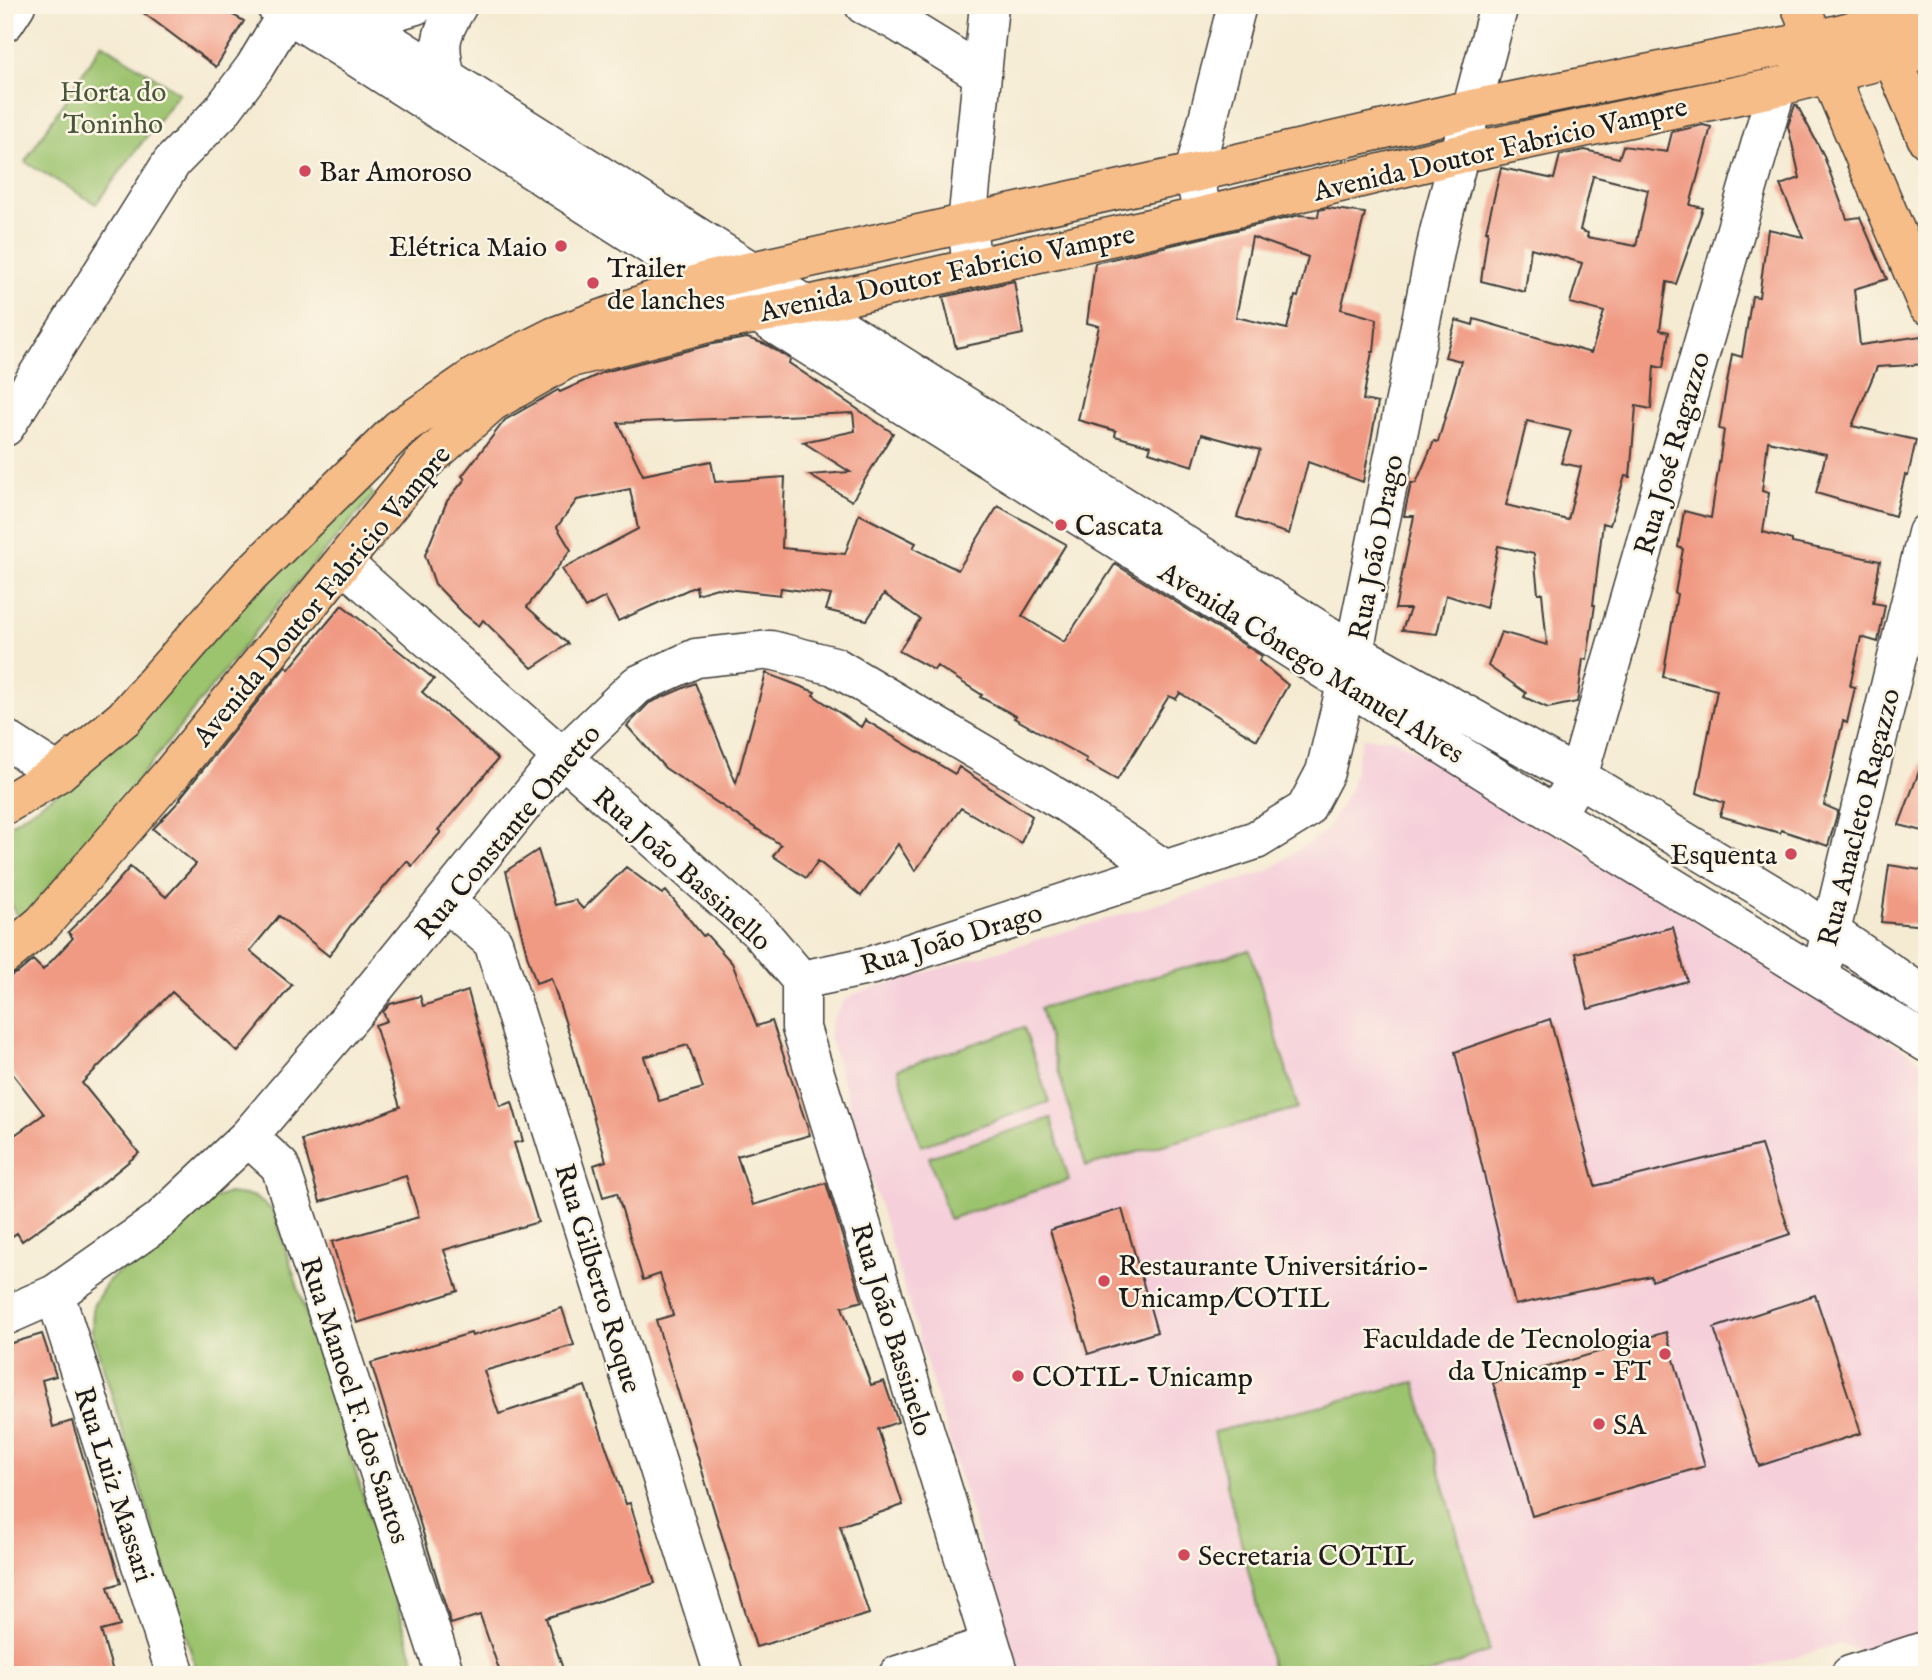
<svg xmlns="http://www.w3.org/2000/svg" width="1932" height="1680" font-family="'IM FELL English',serif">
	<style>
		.built { fill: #f5cfda }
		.green { fill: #9cc36e; stroke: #5c7045; stroke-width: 2 }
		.building { fill: #f09a83; fill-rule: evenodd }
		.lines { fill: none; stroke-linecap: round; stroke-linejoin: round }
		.minor-casing { stroke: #3d3b37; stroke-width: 41 }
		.major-casing { stroke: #3d3b37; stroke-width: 41 }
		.highway-casing { stroke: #3d3b37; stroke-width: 41 }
		.minor { stroke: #fff; stroke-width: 38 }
		.major { stroke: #f7bd88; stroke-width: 38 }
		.highway { stroke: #f7bd88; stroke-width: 38 }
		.poi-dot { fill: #d1495b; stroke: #fcf5e5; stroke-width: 2.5 }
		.labels { text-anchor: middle; stroke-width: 5; stroke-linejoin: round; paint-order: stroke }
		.park-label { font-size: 28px; fill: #495639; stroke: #fcf5e5 }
		.street-label { font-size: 28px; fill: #1c1c1c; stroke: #fcf5e5 }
		.poi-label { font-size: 28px; fill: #1c1c1c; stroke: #fcf5e5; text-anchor: start }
	</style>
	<rect width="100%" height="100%" fill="#fcf5e5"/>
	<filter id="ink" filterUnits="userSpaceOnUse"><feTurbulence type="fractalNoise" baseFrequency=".0143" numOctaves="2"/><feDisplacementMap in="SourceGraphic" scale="14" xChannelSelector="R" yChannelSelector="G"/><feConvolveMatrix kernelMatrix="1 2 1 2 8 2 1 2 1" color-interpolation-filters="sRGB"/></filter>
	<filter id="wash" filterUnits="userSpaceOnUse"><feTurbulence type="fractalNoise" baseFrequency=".00686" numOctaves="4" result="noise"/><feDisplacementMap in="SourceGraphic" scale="28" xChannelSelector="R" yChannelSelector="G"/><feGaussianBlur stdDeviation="1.57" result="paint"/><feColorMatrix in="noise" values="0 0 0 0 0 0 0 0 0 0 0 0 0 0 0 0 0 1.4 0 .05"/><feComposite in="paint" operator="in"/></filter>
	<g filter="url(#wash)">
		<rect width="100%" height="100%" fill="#f5ebd3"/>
		<!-- built -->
		<path class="built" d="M 1362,738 L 1393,738 L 1463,777 L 1927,1064 L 1927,1650 L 1893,1662 L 1839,1644 L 1733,1675 L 1019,1675 L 829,1035 L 833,1018 L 843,1002 L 856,993 L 1266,872 L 1326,831 L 1351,787 Z"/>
		<!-- green -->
		<path class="green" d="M 102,43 L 179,93 L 96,204 L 25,162 Z
			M 360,479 L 374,495 L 264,621 L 130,790 L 20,922 L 5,894 L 5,828 L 66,787 Z
			M 1250,950 L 1298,1108 L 1086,1166 L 1040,1008 Z
			M 1024,1027 L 1049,1102 L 921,1146 L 898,1069 Z
			M 1051,1118 L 1069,1180 L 949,1219 L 929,1157 Z
			M 228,1193 L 253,1196 L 274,1211 L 419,1675 L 198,1675 L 92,1331 L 93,1306 L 108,1281 L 208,1201 Z
			M 1415,1382 L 1490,1651 L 1426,1675 L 1274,1675 L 1214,1432 Z"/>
		<g id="blocks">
			<!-- building -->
			<path class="building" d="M 133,5 L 215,5 L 244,21 L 216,67 Z
				M 1795,105 L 1797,105 L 1823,154 L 1847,219 L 1860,217 L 1887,279 L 1854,289 L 1860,345 L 1921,336 L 1927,355 L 1927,364 L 1877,367 L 1852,426 L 1916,440 L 1908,476 L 1905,475 L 1895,516 L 1816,493 L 1826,454 L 1768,441 L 1762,491 L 1769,493 L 1763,532 L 1792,540 L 1792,543 L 1880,561 L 1873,603 L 1885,605 L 1878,642 L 1861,637 L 1850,686 L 1855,687 L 1847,723 L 1843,721 L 1824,805 L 1838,811 L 1828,846 L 1781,830 L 1780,833 L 1720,816 L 1724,803 L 1697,793 L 1717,690 L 1663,677 L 1677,594 L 1675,593 L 1683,549 L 1678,547 L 1684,511 L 1711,518 L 1724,430 L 1719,429 L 1732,354 L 1742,357 L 1752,296 L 1759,297 L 1768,229 L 1803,237 L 1780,185 L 1800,178 L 1788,126 Z
				M 1703,125 L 1711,127 L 1690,205 L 1703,208 L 1676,284 L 1667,282 L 1660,330 L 1669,332 L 1663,368 L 1654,366 L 1651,409 L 1636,406 L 1630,477 L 1625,476 L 1610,525 L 1603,523 L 1593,605 L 1595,605 L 1587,659 L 1583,659 L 1578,697 L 1577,702 L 1548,708 L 1524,697 L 1526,693 L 1488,666 L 1501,632 L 1547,645 L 1542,593 L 1538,593 L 1534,554 L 1498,546 L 1486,608 L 1446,595 L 1437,634 L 1402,630 L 1410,609 L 1395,609 L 1414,516 L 1404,516 L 1411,483 L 1416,483 L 1434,441 L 1438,442 L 1461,361 L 1445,357 L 1456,320 L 1473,325 L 1474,319 L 1591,353 L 1604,312 L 1570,303 L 1582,263 L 1531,248 L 1525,292 L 1481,281 L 1488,231 L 1486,231 L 1501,168 L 1554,179 L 1560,155 L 1585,150 L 1619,158 L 1623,146 L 1667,152 L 1672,132 ZM 1593,176 L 1648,190 L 1636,246 L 1587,237 L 1588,233 L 1580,230 ZM 1527,421 L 1571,431 L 1561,463 L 1581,467 L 1568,520 L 1506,505 Z
				M 1327,208 L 1365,213 L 1341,309 L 1377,319 L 1374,352 L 1372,352 L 1363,400 L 1378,403 L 1363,482 L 1308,462 L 1289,534 L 1237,517 L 1260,450 L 1202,434 L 1193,466 L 1149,452 L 1151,446 L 1115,436 L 1116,431 L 1078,420 L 1099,326 L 1087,323 L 1095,263 L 1300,215 L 1318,217 L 1319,210 ZM 1252,237 L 1308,257 L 1298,297 L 1295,296 L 1287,329 L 1236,317 Z
				M 1014,281 L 1023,334 L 956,348 L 943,297 Z
				M 747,338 L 765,344 L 790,359 L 789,363 L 893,433 L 852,501 L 809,475 L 850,472 L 803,442 L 855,431 L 853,413 L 618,423 L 643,475 L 711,461 L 715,482 L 785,477 L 782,548 L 845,554 L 859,514 L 916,543 L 913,548 L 958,570 L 998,506 L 1066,544 L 1022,616 L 1064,642 L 1115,564 L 1262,656 L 1259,661 L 1288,685 L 1257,740 L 1180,693 L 1176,699 L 1169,696 L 1117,780 L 1085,762 L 1087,759 L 1014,718 L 1016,716 L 980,697 L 982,695 L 937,666 L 934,670 L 899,651 L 920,619 L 884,594 L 867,620 L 826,610 L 831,595 L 781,588 L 780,595 L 717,588 L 697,594 L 696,586 L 618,621 L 605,597 L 585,608 L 562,569 L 638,529 L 630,489 L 577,500 L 557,527 L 571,550 L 527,607 L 568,644 L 532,668 L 483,620 L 479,626 L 463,613 L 435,584 L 425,555 L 447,501 L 465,479 L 462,476 L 505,420 L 558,390 L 560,392 L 604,372 L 713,344 Z
				M 342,605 L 434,679 L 422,692 L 498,759 L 438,830 L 441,832 L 412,866 L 407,861 L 351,925 L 329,956 L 279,916 L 250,951 L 292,985 L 238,1052 L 172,992 L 82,1083 L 139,1153 L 99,1186 L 22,1241 L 17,1233 L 5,1241 L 5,1142 L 44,1114 L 5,1064 L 5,978 L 19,972 L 33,960 L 43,970 L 73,938 L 68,932 L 104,897 L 130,867 L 166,897 L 196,864 L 153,829 L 181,799 L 180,798 L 286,666 L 289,669 Z
				M 766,673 L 815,692 L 813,695 L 861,727 L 865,720 L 955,774 L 959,767 L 1032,816 L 1021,843 L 961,808 L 915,871 L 898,844 L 861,896 L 818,861 L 806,878 L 773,856 L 781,845 L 665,768 L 627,726 L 649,703 L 695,683 L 736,783 Z
				M 1924,758 L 1927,758 L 1927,832 L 1899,825 Z
				M 538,850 L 555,905 L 575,900 L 583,909 L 626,867 L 662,894 L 666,891 L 703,936 L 706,934 L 732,963 L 757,1026 L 772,1021 L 810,1135 L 737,1156 L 753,1205 L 826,1183 L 862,1301 L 842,1307 L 871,1385 L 884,1381 L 898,1422 L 878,1429 L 903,1505 L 840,1526 L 869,1614 L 756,1647 L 656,1320 L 673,1315 L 660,1274 L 643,1280 L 617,1193 L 603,1197 L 594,1165 L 606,1161 L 571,1040 L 551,978 L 536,983 L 527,955 L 506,871 ZM 688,1045 L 703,1088 L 659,1101 L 644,1057 Z
				M 1889,865 L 1927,871 L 1927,926 L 1881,922 Z
				M 1673,927 L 1687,981 L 1588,1009 L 1576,953 Z
				M 468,991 L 500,1106 L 512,1102 L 523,1141 L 514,1143 L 538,1222 L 444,1250 L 458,1291 L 357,1323 L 332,1242 L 419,1217 L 406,1176 L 320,1202 L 302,1140 L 361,1122 L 400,1107 L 375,1025 L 387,1021 L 383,1012 L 390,1004 L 420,996 L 423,1006 Z
				M 1550,1019 L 1595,1186 L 1761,1145 L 1790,1234 L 1652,1281 L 1651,1276 L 1515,1305 L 1455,1052 Z
				M 1122,1209 L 1157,1332 L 1088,1354 L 1050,1230 Z
				M 1815,1295 L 1861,1433 L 1759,1466 L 1714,1328 Z
				M 562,1308 L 574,1345 L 484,1371 L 499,1414 L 585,1386 L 626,1504 L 630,1503 L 655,1583 L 546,1618 L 565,1675 L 501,1675 L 480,1615 L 451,1624 L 371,1363 L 471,1333 L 472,1336 Z
				M 1666,1332 L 1705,1466 L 1532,1516 L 1493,1383 Z
				M 42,1334 L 56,1376 L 42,1380 L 53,1427 L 72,1421 L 121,1583 L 108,1587 L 120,1626 L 101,1631 L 114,1675 L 5,1675 L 5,1481 L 12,1480 L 5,1455 L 5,1345 Z"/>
		</g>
	</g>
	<g filter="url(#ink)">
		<use href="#blocks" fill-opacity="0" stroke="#3d3b37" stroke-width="2"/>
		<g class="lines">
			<!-- minor casing -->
			<g class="minor-casing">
				<path id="minor" d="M 275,5 L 706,281 L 1555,815 L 1927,1043
					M 331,5 L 1354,652 L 1578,777 L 1798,910 L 1927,998
					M 864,5 L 896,21 L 982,74
					M 342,12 L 378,16 L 416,5
					M 5,22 L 16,5
					M 446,78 C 438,43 439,36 458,5
					M 1203,216 L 1194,173 L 1237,5
					M 972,268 L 967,224 L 989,5
					M 5,427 L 172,162 L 221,112 L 254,68 L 288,12
					M 343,563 L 760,932 L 801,980
					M 5,739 L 58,773
					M 1565,799 L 1578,777 L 1777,87
					M 445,901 L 493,942 L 724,1675
					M 1825,956 L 1927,533
					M 801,980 L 873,965 L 1256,840 L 1305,810 L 1325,772 L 1354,652 L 1439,232 L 1499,5
					M 801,980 L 801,1028 L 1000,1675
					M 248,1137 L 280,1166 L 445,1675
					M 55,1294 L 176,1675
					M 5,1316 L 55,1294 L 159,1221 L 248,1137 L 364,1001 L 561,758 L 637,685 L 696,658 L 771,650 L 834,666 L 1066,803 L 1164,869
					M 898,1675 L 990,1645
					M 1850,1675 L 1927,1650"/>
			</g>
			<!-- major casing -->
			<g class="major-casing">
				<path id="major" d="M 5,805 L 58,773 L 124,718 L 247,578 L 399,429 L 476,376 L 555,336 L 706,281 L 1194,173 L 1472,109 L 1815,40 L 1927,12
					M 5,955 L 43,923 L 172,773 L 423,463 L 492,402 L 567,359 L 708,323 L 808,305 L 1203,216 L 1460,154 L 1777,87 L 1927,49"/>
			</g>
			<!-- highway casing -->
			<g class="highway-casing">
				<path id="highway" d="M 1800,5 L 1927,305
					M 1869,5 L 1927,139"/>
			</g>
			<!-- minor -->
			<use href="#minor" class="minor"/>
			<!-- major -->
			<use href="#major" class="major"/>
			<!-- highway -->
			<use href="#highway" class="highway"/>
		</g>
	</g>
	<!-- markers -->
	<g class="poi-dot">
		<circle cx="305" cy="171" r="7"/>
		<circle cx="561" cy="246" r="7"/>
		<circle cx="593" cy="283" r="7"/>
		<circle cx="1061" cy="525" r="7"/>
		<circle cx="1791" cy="854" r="7"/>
		<circle cx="1104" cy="1281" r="7"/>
		<circle cx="1665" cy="1354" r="7"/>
		<circle cx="1018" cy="1376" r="7"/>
		<circle cx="1599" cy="1424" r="7"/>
		<circle cx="1184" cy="1555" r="7"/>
	</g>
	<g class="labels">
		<!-- park labels -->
		<g class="park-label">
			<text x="113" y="101">Horta do<tspan x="113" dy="32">Toninho</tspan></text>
		</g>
		<!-- street labels -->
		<g class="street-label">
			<text transform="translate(1500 148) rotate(-13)" y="10">Avenida Doutor Fabricio Vampre</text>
			<text transform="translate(947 272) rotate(-12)" y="10">Avenida Doutor Fabricio Vampre</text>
			<text transform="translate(1671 453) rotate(-74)" y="10">Rua José Ragazzo</text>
			<text transform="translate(1375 547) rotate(-79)" y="10">Rua João Drago</text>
			<text transform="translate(321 595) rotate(-50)" y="10">Avenida Doutor Fabricio Vampre</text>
			<text transform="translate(1312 662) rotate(32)" y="10">Avenida Cônego Manuel Alves</text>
			<text transform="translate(1858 817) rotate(-76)" y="10">Rua Anacleto Ragazzo</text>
			<text transform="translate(507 831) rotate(-50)" y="10">Rua Constante Ometto</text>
			<text transform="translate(683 868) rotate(42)" y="10">Rua João Bassinello</text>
			<text transform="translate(951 938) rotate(-17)" y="10">Rua João Drago</text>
			<text transform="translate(599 1278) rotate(73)" y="10">Rua Gilberto Roque</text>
			<text transform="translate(893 1329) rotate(73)" y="10">Rua João Bassinelo</text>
			<text transform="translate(356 1400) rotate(72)" y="10">Rua Manoel F. dos Santos</text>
			<text transform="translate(115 1484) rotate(72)" y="10">Rua Luiz Massari</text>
		</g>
		<!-- poi labels -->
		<g class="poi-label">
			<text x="319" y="181">Bar Amoroso</text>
			<text x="547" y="256" text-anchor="end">Elétrica Maio</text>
			<text x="607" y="277">Trailer<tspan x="607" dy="32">de lanches</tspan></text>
			<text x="1075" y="535">Cascata</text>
			<text x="1777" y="864" text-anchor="end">Esquenta</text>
			<text x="1118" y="1275">Restaurante Universitário-<tspan x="1118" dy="32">Unicamp/COTIL</tspan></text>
			<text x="1651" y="1348" text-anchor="end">Faculdade de Tecnologia<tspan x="1651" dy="32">da Unicamp - FT</tspan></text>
			<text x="1032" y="1386">COTIL- Unicamp</text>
			<text x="1613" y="1434">SA</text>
			<text x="1198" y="1565">Secretaria COTIL</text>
		</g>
	</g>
	<!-- margin -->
	<rect width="1932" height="1680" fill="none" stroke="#fcf5e5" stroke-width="28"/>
</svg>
